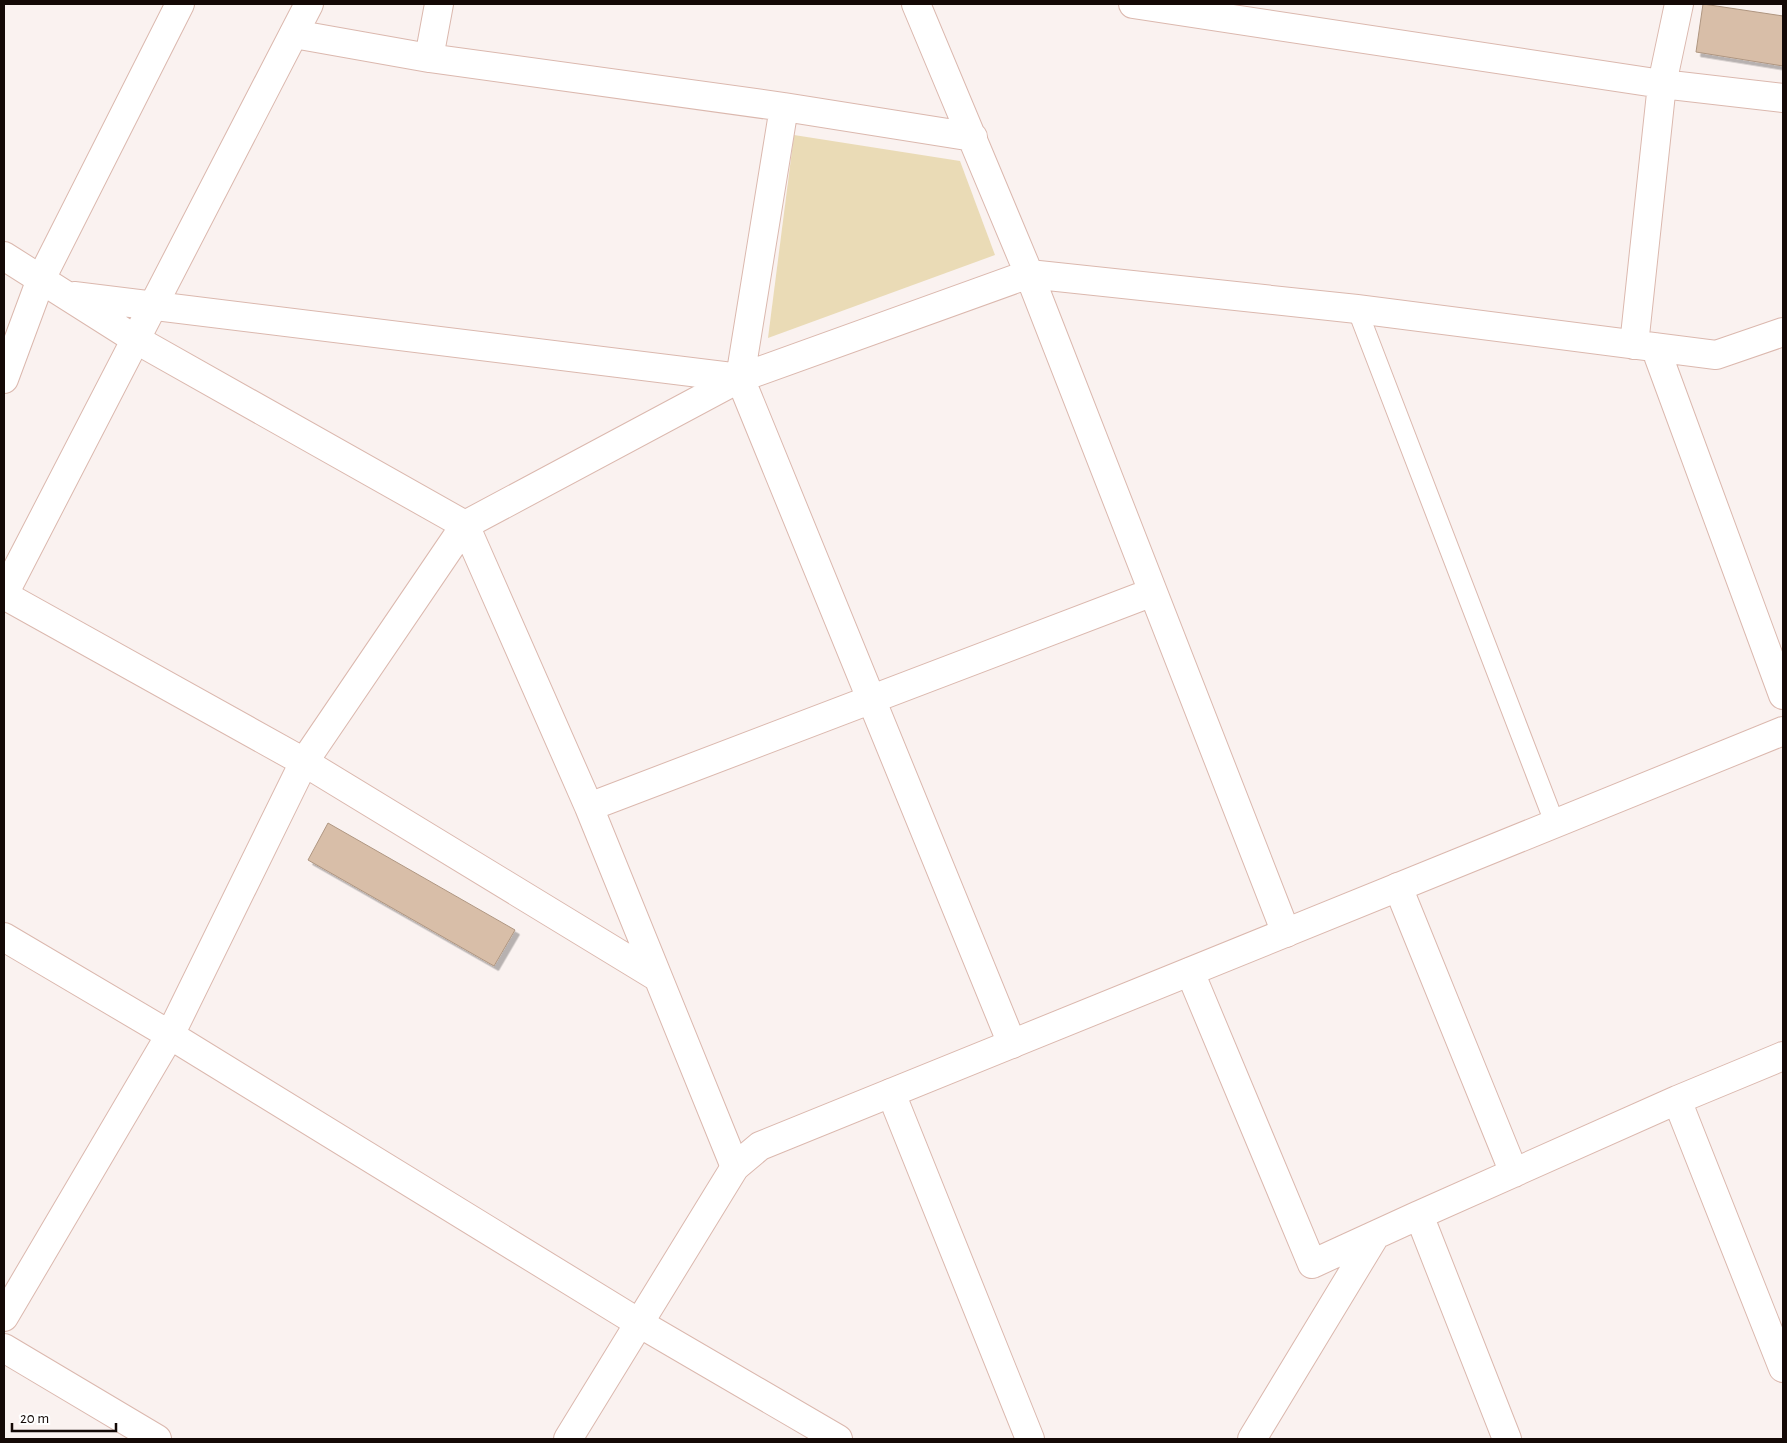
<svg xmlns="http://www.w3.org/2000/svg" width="1787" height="1443" font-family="'Alegreya Sans',sans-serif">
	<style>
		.green { fill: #eadbb6 }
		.building { fill: #d8bea8; stroke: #af9681; filter: url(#shadow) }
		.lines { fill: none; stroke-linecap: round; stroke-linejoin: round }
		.service-casing { stroke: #dbb8ae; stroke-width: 21 }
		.minor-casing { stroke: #dbb8ae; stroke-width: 30 }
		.tertiary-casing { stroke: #dbb8ae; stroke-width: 30 }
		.service { stroke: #fff; stroke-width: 19 }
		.minor { stroke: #fff; stroke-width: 28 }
		.tertiary { stroke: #fff; stroke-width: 28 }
	</style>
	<defs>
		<filter id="shadow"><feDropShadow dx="4.5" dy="4.5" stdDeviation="0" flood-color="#0004"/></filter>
	</defs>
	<rect width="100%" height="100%" fill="#faf2f0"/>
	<!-- green -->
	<path class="green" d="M 794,135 L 960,161 L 995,255 L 768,338 Z"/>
	<!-- building -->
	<path class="building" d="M 1703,4 L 1783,16 L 1783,66 L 1696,52 Z
		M 328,823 L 515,930 L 494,966 L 308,860 Z"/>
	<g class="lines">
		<!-- service casing -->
		<g class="service-casing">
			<path id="service" d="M 1357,309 L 1555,824"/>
		</g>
		<!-- minor casing -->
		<g class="minor-casing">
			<path id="minor" d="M 916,4 L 1029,274 L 1286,933
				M 1133,4 L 1662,84 L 1783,98
				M 294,34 L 429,58 L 784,107
				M 429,58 L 439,4
				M 973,137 L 784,107 L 740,378 L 1012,1044
				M 4,256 L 135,339 L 465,525 L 589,807
				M 74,296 L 740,378
				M 1634,345 L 1662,84 L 1679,4
				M 1655,347 L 1783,695
				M 4,595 L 304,762 L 657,977
				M 1398,887 L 1514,1173
				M 4,937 L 170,1035 L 639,1323 L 838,1439
				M 1190,972 L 1312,1264 L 1419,1215 L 1507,1439
				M 891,1093 L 1030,1439
				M 1677,1100 L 1783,1368
				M 735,1167 L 589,807 L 1153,592
				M 1419,1215 L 1677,1100 L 1783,1056
				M 4,1317 L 170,1035 L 304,762 L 465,525 L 740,378 L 1029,274 L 1357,309 L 1716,355 L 1783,332
				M 1252,1439 L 1375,1236"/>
		</g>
		<!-- tertiary casing -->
		<g class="tertiary-casing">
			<path id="tertiary" d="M 4,379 L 41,279 L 180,4
				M 4,594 L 309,4
				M 4,1348 L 157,1439
				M 568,1439 L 735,1167 L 760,1146 L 1783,731"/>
		</g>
		<!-- service -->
		<use href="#service" class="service"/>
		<!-- minor -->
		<use href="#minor" class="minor"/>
		<!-- tertiary -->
		<use href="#tertiary" class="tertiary"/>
	</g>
	<!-- border -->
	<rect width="1787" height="1443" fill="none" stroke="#140906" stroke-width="10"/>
	<!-- scale -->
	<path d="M12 1423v8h104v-8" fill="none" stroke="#140906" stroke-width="2.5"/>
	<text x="20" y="1423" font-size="15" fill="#140906" stroke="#ffffff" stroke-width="4" paint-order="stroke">20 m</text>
</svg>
